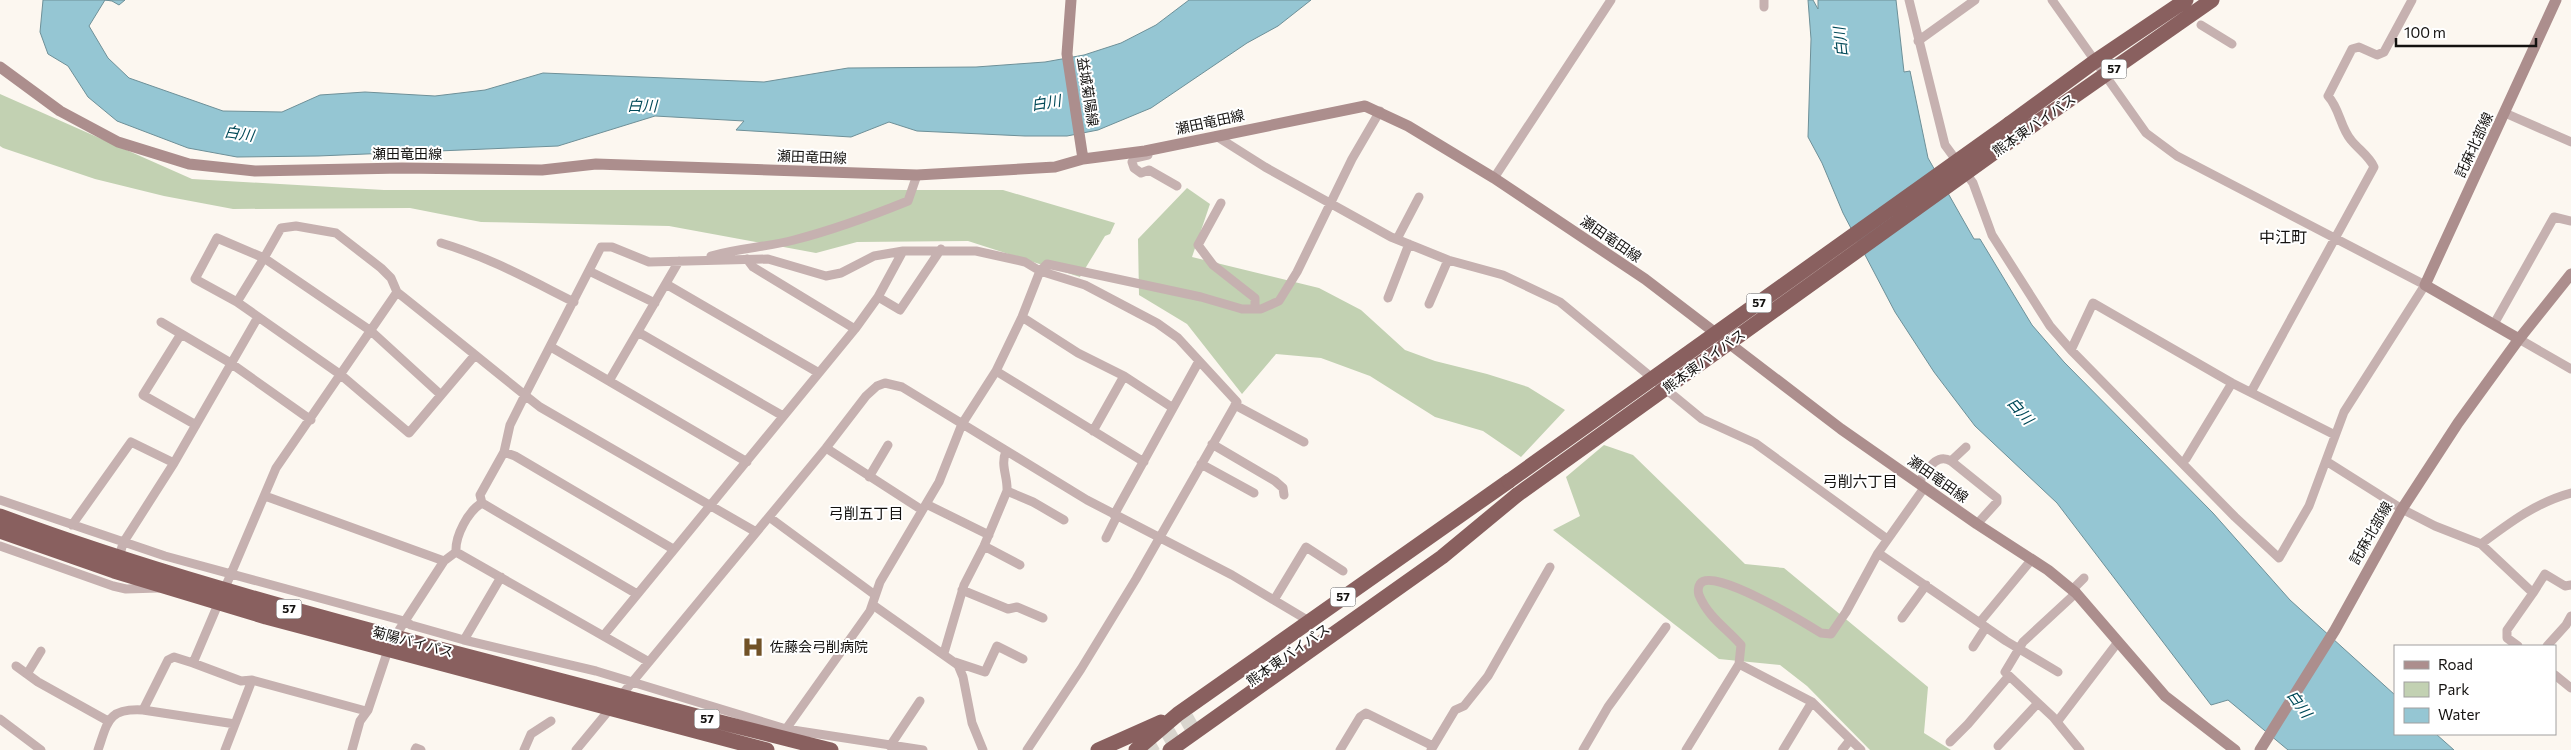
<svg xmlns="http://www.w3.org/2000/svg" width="2571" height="750" font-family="Commissioner,'Noto Sans JP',sans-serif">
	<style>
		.green { fill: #c2d1b2 }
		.water { fill: #95c6d3; stroke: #6e9098 }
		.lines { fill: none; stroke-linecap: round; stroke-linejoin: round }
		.highway-tunnel { stroke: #d9d5ce; stroke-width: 15; stroke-dasharray: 15 8; stroke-linecap: butt }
		.street { stroke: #c6b1b0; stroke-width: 9 }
		.secondary { stroke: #ac8e8d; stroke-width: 11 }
		.highway { stroke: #89605f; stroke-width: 15 }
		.highway-bridge { stroke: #89605f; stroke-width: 15 }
		.labels { text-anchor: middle; stroke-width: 4; stroke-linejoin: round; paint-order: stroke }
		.shield { fill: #fff; stroke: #5a5958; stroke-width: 1 }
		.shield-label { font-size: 12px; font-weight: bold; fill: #141210 }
		.street-label { font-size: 14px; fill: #141210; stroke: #fff }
		.poi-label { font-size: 14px; fill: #141210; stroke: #fff; text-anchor: start }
		.water-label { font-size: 15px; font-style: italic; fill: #004958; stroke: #fff }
		.neighbourhood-label { font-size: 15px; fill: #141210; stroke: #fff }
		.quarter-label { font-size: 16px; fill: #141210; stroke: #fff }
	</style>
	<rect width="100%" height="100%" fill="#fcf7f0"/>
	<!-- green -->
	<path class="green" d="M 0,94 L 192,179 L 384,190 L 1003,190 L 1115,223 L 1110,234 L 1105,236 L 1080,277 L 968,241 L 857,242 L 816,253 L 669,226 L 481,222 L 410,208 L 233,209 L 164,196 L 95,179 L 3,148 L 0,146 Z
		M 1187,188 L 1210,204 L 1192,257 L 1319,288 L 1361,310 L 1405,350 L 1435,361 L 1487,374 L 1528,387 L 1565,410 L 1521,457 L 1483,431 L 1435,417 L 1370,376 L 1321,358 L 1276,354 L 1242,394 L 1187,324 L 1139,295 L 1138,239 Z
		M 1604,445 L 1633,455 L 1745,564 L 1784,568 L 1928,687 L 1924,733 L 1951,750 L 1870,750 L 1807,686 L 1780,665 L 1719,659 L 1553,530 L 1580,516 L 1566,477 Z"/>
	<!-- water -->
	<path class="water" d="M 43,0 L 125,0 L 119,5 L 112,1 L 105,0 L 89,26 L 108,58 L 129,78 L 223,111 L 282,112 L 320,95 L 365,92 L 435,96 L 485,90 L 543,73 L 764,82 L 848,68 L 976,67 L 1045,62 L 1084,55 L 1121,43 L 1156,25 L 1189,0 L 1311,0 L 1278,26 L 1247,43 L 1151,108 L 1098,130 L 1067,136 L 1025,136 L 917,131 L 889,122 L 851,137 L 736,130 L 744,121 L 655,116 L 558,146 L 318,156 L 237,157 L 188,148 L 117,121 L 88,97 L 68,66 L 48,54 L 40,32 Z
		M 1808,0 L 1813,0 L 1818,9 L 1818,0 L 1896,0 L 1904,72 L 1910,71 L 1928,158 L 1974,239 L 1980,239 L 2032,325 L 2064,362 L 2213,513 L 2290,600 L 2395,695 L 2395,734 L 2436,734 L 2454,750 L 2288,750 L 2228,700 L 2211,705 L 2057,503 L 1975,426 L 1934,372 L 1895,312 L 1843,213 L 1822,163 L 1808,137 L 1811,39 Z"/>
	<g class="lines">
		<!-- highway-tunnel -->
		<path class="highway-tunnel" d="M 1143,750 L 1196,720"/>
		<!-- street -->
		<path class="street" d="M 1909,0 L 1945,145 L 1973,183 L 1992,235 L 2050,326 L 2071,350 L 2093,303 L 2232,383 L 2335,435
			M 2052,0 L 2146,133 L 2177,156 L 2425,285 L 2344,412 L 2309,506 L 2279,558 L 2235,517 L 2071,350
			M 1764,7 L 1764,0
			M 2201,25 L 2232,44
			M 1918,41 L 1975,0
			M 2505,113 L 2571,142
			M 1216,136 L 1265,167 L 1391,237 L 1448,260 L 1503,275 L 1560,302 L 1702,419 L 1755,443 L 1887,539
			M 1148,155 L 1135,158 L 1132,162 L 1134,168 L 1141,173 L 1149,170 L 1177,186
			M 1494,178 L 1611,0
			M 1221,203 L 1198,245 L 1213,265 L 1255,298 L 1255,309
			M 1397,239 L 1419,197
			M 441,243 C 489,257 530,280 574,302
			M 711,256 C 739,248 767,247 794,240 C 833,230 871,216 908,201 L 917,175
			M 747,259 L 753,267 L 855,329
			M 589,271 L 655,303
			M 666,284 L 819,373
			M 878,297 L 900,310 L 941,249
			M 1388,298 L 1409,244
			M 237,302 L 264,258 L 371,331 L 441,395
			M 1429,304 L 1448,260
			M 1022,317 L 1078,353 L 1124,376 L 1173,408
			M 161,322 L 229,362 L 311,420
			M 2494,324 L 2554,217 L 2571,221
			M 638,332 L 783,416
			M 181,334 L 143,395 L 196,425
			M 2519,339 L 2571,369
			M 551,347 L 747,462
			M 475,355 L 409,433 L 341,375 L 237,302 L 195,279 L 217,238 L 264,258 L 281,228 L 296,226 L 336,233 L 381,268 L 391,278 L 397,292 C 445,330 492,369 540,407 L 756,532
			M 996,371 L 1144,462
			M 609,381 L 679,261
			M 2251,392 L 2374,167 C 2369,156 2359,150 2351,140 C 2340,127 2340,109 2328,96 L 2352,49 L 2359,47 L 2377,55 L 2384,52 L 2412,0
			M 1235,405 L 1304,442
			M 1093,431 L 1124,376
			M 1212,444 L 1275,481 L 1283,488 L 1284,495
			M 826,448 L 922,510
			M 504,452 L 515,456 L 673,549
			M 2186,459 L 2232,383
			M 1951,461 L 1966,447
			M 2326,461 L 2402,509 L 2435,526 L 2481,544 L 2533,593 L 2507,630 L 2507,638 L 2518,646
			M 1201,464 L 1254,493
			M 869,477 L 888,445
			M 1918,483 C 1927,472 1935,452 1951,461 L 1997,498 L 1997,502 L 1977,524
			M 1007,491 L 1033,502 L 1064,520
			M 265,496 L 444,561
			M 0,500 L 165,556 L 404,621 L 411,625 L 464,640 L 596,671 L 786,729 L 923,750
			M 926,504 L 989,535
			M 1114,515 L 1199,361
			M 769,517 L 875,595
			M 72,525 L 131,442 L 174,463
			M 1106,538 L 1117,516
			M 2481,544 C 2509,523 2537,502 2571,493
			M 0,546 L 113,586 L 126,589 L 159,588
			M 984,546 L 1020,565
			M 456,552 L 649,662
			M 1878,553 L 2006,641 L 2058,672
			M 119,558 L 123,543 L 174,463 L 258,317
			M 962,590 L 1008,609 L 1017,607 L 1043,618
			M 2072,590 L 2084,578
			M 2076,593 L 2023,642 L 2005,672 L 2053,717 L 2080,750
			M 2533,593 L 2545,574 L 2565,586 L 2571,585
			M 637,594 L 482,503 L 480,495 L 504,452 L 510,425 L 525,395 L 601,247 L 612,247 L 649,262 L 768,259 L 826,276 L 841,273 L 874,256 L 903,251 L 976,251 L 1025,262 L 1040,271 L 1085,285 L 1157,323 L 1178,338 L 1237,402 L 1136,579 L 1081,669 L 1027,750
			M 1274,600 L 1306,547 L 1343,571
			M 873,605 L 958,665 L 963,677 L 972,723 L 983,750
			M 1902,618 L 1926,585
			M 1980,622 L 2032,559
			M 604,635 L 855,329 L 878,297 L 903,251
			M 464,640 L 501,577
			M 2547,646 L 2566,625 L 2571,616
			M 1973,647 L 1986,627
			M 944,653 L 964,585 L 984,546 L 1007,491 C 1008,476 1000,466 1006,451
			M 955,662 L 985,672 L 997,646 L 1023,659
			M 1739,664 L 1741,645 C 1726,628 1708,617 1699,595 C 1698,592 1698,587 1700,584 C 1712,566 1805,623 1821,633 L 1831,634 L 1846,612 L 1878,553 L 1924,488
			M 16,666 L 38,682 L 108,721
			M 27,674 L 41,651
			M 2555,675 L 2571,688
			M 143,710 L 235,724
			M 366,711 L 252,680 L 241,681 L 193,663 L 276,468 L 397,292
			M 0,719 L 41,750
			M 2057,722 L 2118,642
			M 786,729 L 870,611 L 880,582 L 939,482 L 962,424 L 996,371 L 1022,317 L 1040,271 L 1047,264 L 1201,297 L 1242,309 L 1261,309 L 1279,301 L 1297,272 L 1352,159 L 1380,111
			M 1950,742 L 1968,724 L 2008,677
			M 890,746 L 920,701
			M 1998,746 L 2038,703
			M 98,750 C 108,721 108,708 143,710 L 168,660 L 174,657 L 193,663
			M 225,750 L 252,680
			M 352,750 L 360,721 L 368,710 L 390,644 L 444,561 L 456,552 C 455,536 468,511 482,503
			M 415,750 L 416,748 L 421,750
			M 524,750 L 531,734 L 551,721
			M 576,750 L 826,448 L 866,396 L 877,386 L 885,383 L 902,387 L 1087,500 L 1232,575 L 1309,621
			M 1340,750 L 1360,717 L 1366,713 L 1433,746
			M 1431,750 L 1455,710 L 1464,706 L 1488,676 L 1550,567
			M 1583,750 L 1608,707 L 1666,627
			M 1686,750 L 1739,664 L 1812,702 L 1861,750
			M 1783,750 L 1812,702
			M 1842,750 L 1850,740"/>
		<!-- secondary -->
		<path class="secondary" d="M 1071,0 L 1067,54 L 1083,159
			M 0,67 L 60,111 L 118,142 L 189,164 L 255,171 L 402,168 L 542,170 L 596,164 L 917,175 L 1055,167 L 1083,159 L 1145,151 L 1365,106 L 1408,126 L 1494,178 L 1645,279 L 1841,429 L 1977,524 L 2048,570 L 2076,593 L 2165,696 L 2235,750
			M 2519,339 L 2425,285 L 2556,0
			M 2260,750 L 2335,630 L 2402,509 L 2458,423 L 2519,339 L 2571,274"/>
		<!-- highway -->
		<path class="highway" d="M 2009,124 L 2094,62 L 2186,0
			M 2016,137 L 2212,0
			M 0,516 C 143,569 289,609 436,648 C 567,683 699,717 831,750
			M 0,531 L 114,571 L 266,617 L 767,750
			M 1098,750 L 1161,722
			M 1136,750 L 1178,714 L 1509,481
			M 1170,750 L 1442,557 L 1517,495"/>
		<!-- highway-bridge -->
		<path class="highway-bridge" d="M 1509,481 L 2009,124
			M 1517,495 L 2016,137"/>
	</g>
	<!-- icons -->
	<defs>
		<g id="hospital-bare" transform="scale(1.725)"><path d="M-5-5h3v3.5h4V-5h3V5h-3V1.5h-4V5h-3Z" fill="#715227" stroke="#fff" stroke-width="2.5" paint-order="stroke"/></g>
	</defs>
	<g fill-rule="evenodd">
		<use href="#hospital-bare" x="753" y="647"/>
	</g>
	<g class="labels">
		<!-- shield labels -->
		<g class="shield">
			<rect x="2101.5" y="59.5" width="25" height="19" rx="4"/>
			<rect x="1746.5" y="293.5" width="25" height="19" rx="4"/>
			<rect x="1330.5" y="587.5" width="25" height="19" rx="4"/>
			<rect x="276.5" y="599.5" width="25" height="19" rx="4"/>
			<rect x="694.5" y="709.5" width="25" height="19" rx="4"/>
		</g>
		<g class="shield-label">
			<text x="2114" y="73">57</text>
			<text x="1759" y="307">57</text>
			<text x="1343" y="601">57</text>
			<text x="289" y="613">57</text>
			<text x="707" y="723">57</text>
		</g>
		<!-- street labels -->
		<g class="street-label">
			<text transform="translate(1088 92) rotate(81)" y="5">益城菊陽線</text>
			<text transform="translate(1210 122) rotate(-12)" y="5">瀬田竜田線</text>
			<text transform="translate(2034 125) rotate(-35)" y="5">熊本東バイパス</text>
			<text transform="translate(2474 145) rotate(-65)" y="5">託麻北部線</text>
			<text x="407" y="159">瀬田竜田線</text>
			<text transform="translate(812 157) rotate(2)" y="5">瀬田竜田線</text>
			<text transform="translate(1611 239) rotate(34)" y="5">瀬田竜田線</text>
			<text transform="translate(1704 361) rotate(-36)" y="5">熊本東バイパス</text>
			<text transform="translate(1938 479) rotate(35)" y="5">瀬田竜田線</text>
			<text transform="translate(2371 533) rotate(-60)" y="5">託麻北部線</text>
			<text transform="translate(413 642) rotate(15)" y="5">菊陽バイパス</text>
			<text transform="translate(1288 655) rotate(-35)" y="5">熊本東バイパス</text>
		</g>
		<!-- poi labels -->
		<g class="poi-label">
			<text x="770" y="652">佐藤会弓削病院</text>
		</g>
		<!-- water labels -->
		<g class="water-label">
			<text transform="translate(1841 42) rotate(-96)" y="5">白川</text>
			<text transform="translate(1046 103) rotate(-9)" y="5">白川</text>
			<text transform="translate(642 106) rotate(1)" y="5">白川</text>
			<text transform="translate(239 134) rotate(8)" y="5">白川</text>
			<text transform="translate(2020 411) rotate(49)" y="5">白川</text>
			<text transform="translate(2299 704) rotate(54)" y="5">白川</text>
		</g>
		<!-- neighbourhood labels -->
		<g class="neighbourhood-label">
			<text x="1860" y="487">弓削六丁目</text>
			<text x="866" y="519">弓削五丁目</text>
		</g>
		<!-- quarter labels -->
		<g class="quarter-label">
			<text x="2283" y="243">中江町</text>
		</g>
	</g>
	<!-- legend -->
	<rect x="2394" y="645" width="162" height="90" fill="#ffffff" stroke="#a1a09f"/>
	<rect x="2404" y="661" width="25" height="8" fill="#ac8e8d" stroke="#a1a09f"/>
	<text x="2438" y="670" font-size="15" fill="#141210">Road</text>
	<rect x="2404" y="682" width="25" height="15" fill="#c2d1b2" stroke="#a1a09f"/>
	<text x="2438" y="695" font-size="15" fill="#141210">Park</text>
	<rect x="2404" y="708" width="25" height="15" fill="#95c6d3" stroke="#a1a09f"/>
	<text x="2438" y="720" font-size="15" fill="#141210">Water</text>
	<!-- scale -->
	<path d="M2396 38v8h140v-8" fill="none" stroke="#141210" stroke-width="2.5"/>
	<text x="2404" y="38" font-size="15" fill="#141210" stroke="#ffffff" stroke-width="4" paint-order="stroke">100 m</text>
</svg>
